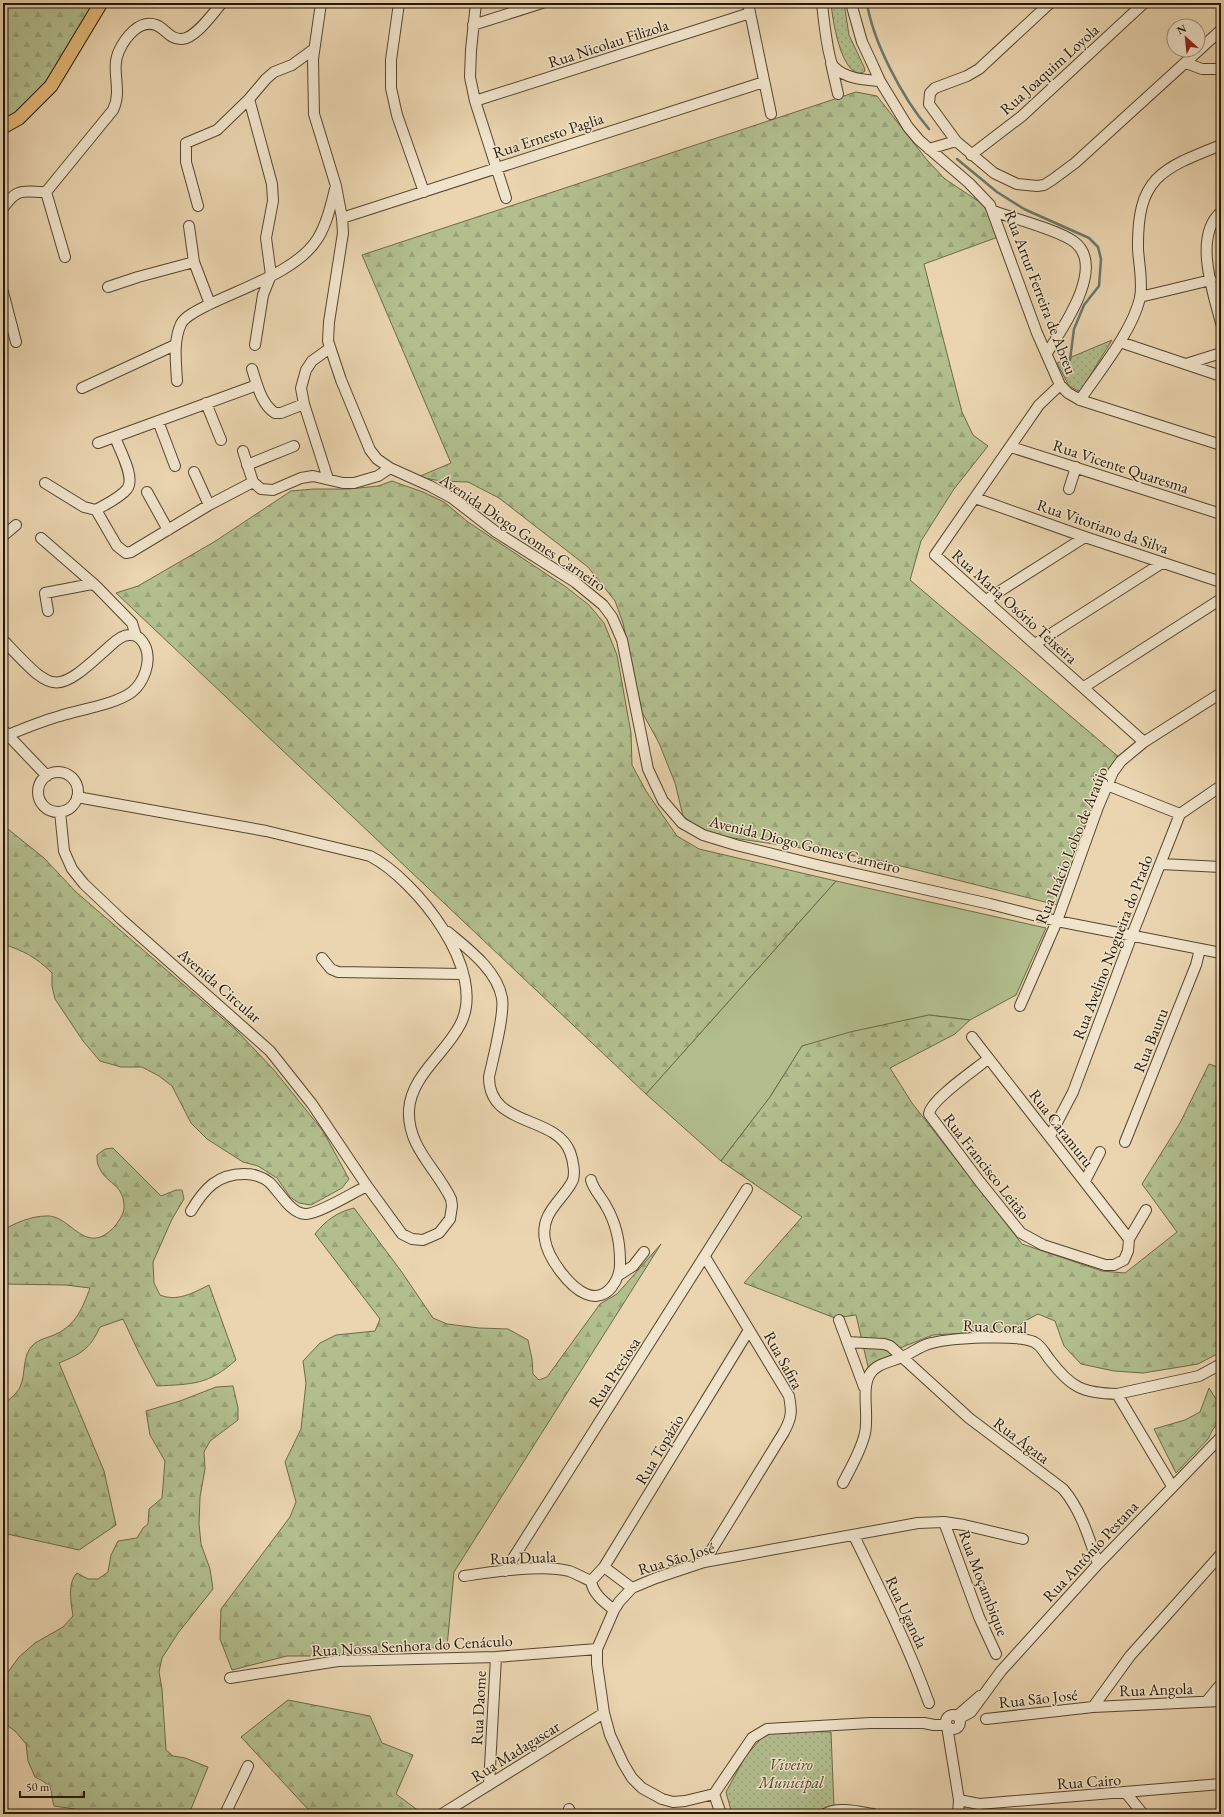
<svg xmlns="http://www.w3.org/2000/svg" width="1224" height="1817" font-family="'EB Garamond',serif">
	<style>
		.green { fill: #b2be8e; stroke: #6c6a48 }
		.forest { fill: url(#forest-firs); stroke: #6c6a48 }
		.park { fill: url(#park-dots); stroke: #6c6a48 }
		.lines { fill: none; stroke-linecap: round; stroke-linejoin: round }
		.stream { stroke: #6b776d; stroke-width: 2.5 }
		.minor-casing { stroke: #56462e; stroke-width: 12 }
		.major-casing { stroke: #251703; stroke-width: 15 }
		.minor { stroke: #f1e4cc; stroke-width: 10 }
		.major { stroke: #e5ba78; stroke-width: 13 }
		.labels { text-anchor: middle; stroke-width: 3; stroke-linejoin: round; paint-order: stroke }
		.street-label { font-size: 16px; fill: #251703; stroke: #f1e4cc }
		.park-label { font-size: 16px; font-style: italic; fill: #4f492d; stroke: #f1e4cc }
	</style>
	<defs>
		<pattern id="forest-firs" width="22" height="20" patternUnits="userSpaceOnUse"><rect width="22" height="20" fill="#b2be8e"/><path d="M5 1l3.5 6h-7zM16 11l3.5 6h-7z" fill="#99a379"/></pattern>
		<pattern id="park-dots" width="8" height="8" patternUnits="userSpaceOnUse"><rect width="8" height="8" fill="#b2be8e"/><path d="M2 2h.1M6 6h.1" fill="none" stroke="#99a379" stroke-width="1.8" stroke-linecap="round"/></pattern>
	</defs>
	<rect width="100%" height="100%" fill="#ead5b0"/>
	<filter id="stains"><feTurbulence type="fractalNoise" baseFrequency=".005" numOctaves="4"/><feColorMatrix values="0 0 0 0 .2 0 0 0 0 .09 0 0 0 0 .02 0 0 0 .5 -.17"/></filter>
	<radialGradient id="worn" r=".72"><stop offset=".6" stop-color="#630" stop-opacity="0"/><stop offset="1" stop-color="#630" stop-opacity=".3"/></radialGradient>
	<!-- green -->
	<path class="green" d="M 836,881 L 1046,928 L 1016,995 L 970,1020 L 929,1015 L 802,1046 L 770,1097 L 721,1161 L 646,1094 Z"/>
	<!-- forest -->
	<path class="forest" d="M 3,3 L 94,3 L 47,83 L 3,126 Z
		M 856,92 L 877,96 L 927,160 L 945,179 L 981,203 L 992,217 L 998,237 L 924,264 L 962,412 L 973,435 L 988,446 L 954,489 L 921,541 L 910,580 L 1120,758 L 1103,781 L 1099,796 L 1057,905 L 869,858 L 706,834 L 683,816 L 675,783 L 659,743 L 642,712 L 623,623 L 615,601 L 588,567 L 499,498 L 468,482 L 441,481 L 418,477 L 451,463 L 362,255 Z
		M 392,481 L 423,492 L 444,502 L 468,522 L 566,587 L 589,605 L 604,623 L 617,655 L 631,733 L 632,765 L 646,791 L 677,836 L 699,849 L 836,881 L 646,1094 L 116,593 L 138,586 L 214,542 L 291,491 L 314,489 L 349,489 L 378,486 Z
		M 3,825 L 44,858 L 76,892 L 237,1031 L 274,1070 L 323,1131 L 349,1179 L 342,1188 L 311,1205 L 299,1203 L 290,1197 L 277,1178 L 258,1166 L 243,1162 L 207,1139 L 191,1123 L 172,1086 L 159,1076 L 142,1067 L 121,1067 L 100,1061 L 83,1041 L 55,999 L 52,986 L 52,973 C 36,957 24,951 3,944 Z
		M 929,1015 L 970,1020 L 955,1034 L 890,1068 L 912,1103 L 1022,1244 L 1102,1271 L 1125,1273 L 1177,1232 L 1142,1184 L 1180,1123 L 1209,1064 L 1221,1068 L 1221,1352 L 1198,1364 L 1143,1373 L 1114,1371 L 1081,1364 L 1064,1346 L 1055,1321 L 1038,1314 L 1023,1322 L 1015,1330 L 933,1335 L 900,1348 L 869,1371 L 856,1315 L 835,1318 L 744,1283 L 802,1217 L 721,1161 L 770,1097 L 802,1046 L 850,1032 Z
		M 113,1148 L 161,1196 L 176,1190 L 182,1190 L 184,1199 L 172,1219 L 153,1262 L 154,1283 L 160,1295 C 177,1302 193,1293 209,1285 L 236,1360 C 208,1385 193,1384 157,1386 L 139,1353 L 123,1319 L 100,1327 C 90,1349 81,1354 59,1363 L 104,1471 L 116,1525 L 79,1550 L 3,1533 L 3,1405 C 8,1400 17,1394 20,1387 C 26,1375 22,1356 32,1346 C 38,1339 48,1338 56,1334 C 76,1325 83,1307 90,1288 L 66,1285 L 3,1284 L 3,1230 C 15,1223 32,1216 46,1216 C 71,1214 85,1259 115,1226 C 120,1219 125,1213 124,1204 C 122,1183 106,1184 99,1167 C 97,1164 97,1159 97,1155 L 105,1149 Z
		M 354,1208 L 401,1271 L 433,1318 L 447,1324 L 479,1328 L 508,1329 L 528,1340 L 532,1359 L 533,1374 L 539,1380 L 547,1377 L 600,1304 L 617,1294 L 661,1244 L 454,1572 L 447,1647 L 315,1656 L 287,1656 L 232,1670 L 220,1639 L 221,1609 L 290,1517 L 296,1502 L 285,1462 L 301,1429 L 306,1383 L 303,1361 L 320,1343 L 336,1335 L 375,1331 L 380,1319 L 315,1234 C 325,1221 337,1212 354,1208 Z
		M 233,1386 L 238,1408 L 238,1420 L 210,1441 L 204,1452 L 205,1469 L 200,1497 L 199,1524 L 201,1544 L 210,1569 L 213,1589 L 178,1633 L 162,1658 L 159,1672 L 162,1689 L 166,1750 L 173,1756 L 185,1758 L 208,1767 L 189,1814 L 90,1814 L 75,1809 L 54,1806 C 49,1787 55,1787 35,1777 L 28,1761 L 26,1744 L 16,1732 L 3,1722 L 3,1679 L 19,1657 L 35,1643 L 63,1627 L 73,1616 C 71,1603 67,1583 77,1573 L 88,1579 L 98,1579 L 108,1572 L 111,1555 L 118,1541 L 137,1538 L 143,1528 L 148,1524 L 149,1509 L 162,1498 L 165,1461 L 150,1435 L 146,1411 L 180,1401 L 216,1387 Z
		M 1209,1388 L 1221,1407 L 1221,1422 L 1213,1429 L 1208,1439 L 1176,1473 L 1154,1429 L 1185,1420 L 1200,1412 Z
		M 288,1700 L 370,1716 L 382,1743 L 413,1755 L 396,1794 L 423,1814 L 315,1814 L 306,1807 L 241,1737 Z"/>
	<!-- park -->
	<path class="park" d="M 831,3 L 844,3 L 849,35 L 864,67 L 865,71 L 862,73 C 841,77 832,17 831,3 Z
		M 1112,340 L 1080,392 L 1069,386 L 1057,363 Z
		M 790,1731 L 831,1732 L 834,1808 L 823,1809 L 820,1814 L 732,1814 L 726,1792 L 745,1757 L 765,1734 Z"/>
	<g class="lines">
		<!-- stream -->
		<path class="stream" d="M 867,3 C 873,42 903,99 929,129
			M 957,159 L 997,192 L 1024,209 L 1089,238 L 1098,247 L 1101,259 L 1099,286 L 1084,305 L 1074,329 L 1070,360"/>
		<!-- minor casing -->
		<g class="minor-casing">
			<path id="minor" d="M 321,3 L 313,59 L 314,114 L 336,186 L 342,218 L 343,233 L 329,322 L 328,341 L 341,380 L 370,450 L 377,459 L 390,468 L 430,486 L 452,498 L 496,532 L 575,582 L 603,605 L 612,617 L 622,640 L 648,769 L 663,801 L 682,823 L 703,835 L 736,845 L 817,865 L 990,904 L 1057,921 L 1221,953
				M 399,3 L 391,60 L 391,88 L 397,115 L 424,192
				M 476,3 L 471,50 L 470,77 L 475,101 L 506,198
				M 748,3 L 771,114
				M 822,3 C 823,13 828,61 834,67 C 846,79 865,80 880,81
				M 851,3 L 862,42 L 870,59 L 880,81 L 908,127 L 919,140 L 969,183 L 990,205 L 1037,333 L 1060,385 L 1068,393 L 1080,400 L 1221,445
				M 1050,3 L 979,69 L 967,76 L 935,88 L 930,93 L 929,104 L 956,141 L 994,173 L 1017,184 L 1037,186 L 1044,185 L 1052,180 L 1075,163 L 1221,30
				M 473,25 L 542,3
				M 831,63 L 838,94
				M 1186,63 L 1202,69 L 1221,69
				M 249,99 L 272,184 L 273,201 L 266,238 L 271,275 L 263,295 L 255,345
				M 475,101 L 750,13
				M 929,149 L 956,141
				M 971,155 L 1022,116 L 1144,3
				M 46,192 L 65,257
				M 198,206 L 186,162 L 186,143 L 217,130 L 249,99 L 266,79 L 274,72 L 292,65 L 314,49
				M 3,208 C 18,187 22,192 46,192 L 113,110 C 123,90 110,70 119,51 C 125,38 139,19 156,25 C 165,28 170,40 182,39 C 196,38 213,13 222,3
				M 993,211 C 1015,219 1055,229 1073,241 C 1108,265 1062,329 1047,353
				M 1221,212 C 1193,236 1213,292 1221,323
				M 342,218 L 764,82
				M 189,226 L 194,262 L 210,304
				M 108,287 L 138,277 L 194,262
				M 3,292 L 16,342
				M 1140,297 L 1211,280
				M 1120,342 L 1221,376
				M 1186,364 L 1221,353
				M 252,369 C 257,384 261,404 275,413 L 281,413 L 304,404
				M 177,381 C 176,362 173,341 181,324 C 185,316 200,309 208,305 C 242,288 298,271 318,238 C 327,223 331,205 335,189
				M 1060,385 L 1039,405 L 935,555 L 1144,742
				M 82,388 L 175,345
				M 1080,400 C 1100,370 1132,332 1140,298 C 1143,283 1139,265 1138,249 C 1137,178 1160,169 1221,145
				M 206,403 L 221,440
				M 158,421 L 175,466
				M 98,443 L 257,385
				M 1011,447 L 1221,514
				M 243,451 L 253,482 L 261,489 L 273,490 L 301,478 L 313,476 L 343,483 L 354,483 L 378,476 L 390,468
				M 247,465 L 294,446
				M 194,472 L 209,505
				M 328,479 L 304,404 L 301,388 L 306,370 L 312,361 L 330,348
				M 45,483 L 84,507 L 96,510 C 106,504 120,498 127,489 C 136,478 119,449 115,437
				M 1069,489 L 1076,467
				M 147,492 L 168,530
				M 975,498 L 1085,537 L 1221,582
				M 96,510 L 117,546 L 126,553 L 131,552 L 209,505 L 253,482
				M 3,536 L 16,525
				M 41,538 L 95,585
				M 986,600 L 1085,537
				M 48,611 L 45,593 L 92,584 L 97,587 L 132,623 L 136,636
				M 3,640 C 54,693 53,698 110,646 C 115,641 123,634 131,635 C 138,635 143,641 146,648 C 151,663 144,682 132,692 C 114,705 81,709 60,716 C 42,721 25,728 8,735
				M 1035,644 L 1162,563
				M 1084,687 L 1221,599
				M 3,730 L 47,776
				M38 792a20 20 0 1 1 40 0a20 20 0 1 1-40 0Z
				M 1107,785 L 1180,814
				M 60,812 L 64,851 L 72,869 L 84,884 L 121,919 L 270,1051 L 312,1104 L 367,1186 L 402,1234 L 412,1239 L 423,1240 L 439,1233 L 450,1219 L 452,1206 L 451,1199 C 437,1169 407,1147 409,1110 C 411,1076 445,1054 460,1025 C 489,971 416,880 370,856 L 266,831 L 77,797
				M 1161,864 L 1221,867
				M 448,932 C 468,949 497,970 502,998 C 505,1014 493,1058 489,1077 C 489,1128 555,1114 570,1152 C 573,1160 576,1175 572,1182 C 561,1202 540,1213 545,1240 C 548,1258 569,1287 586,1294 C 608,1303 621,1278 620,1261 C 620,1241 616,1223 606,1206 C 602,1198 593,1189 591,1180
				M 322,958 L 331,969 L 338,972 L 463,974
				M 1020,1006 L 1057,921 L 1098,807 L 1113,772 L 1121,761 L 1144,742 L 1221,693
				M 972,1037 L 1129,1239
				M 988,1059 C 976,1069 930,1100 929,1114 L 980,1182 L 1021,1233 L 1043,1245 L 1105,1265 L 1114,1265 L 1124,1260 L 1128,1251 L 1129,1239 L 1146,1210
				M 1050,1136 L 1073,1092 L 1132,935 L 1180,814 L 1221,786
				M 1125,1142 L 1196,965 L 1200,949
				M 1085,1181 L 1100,1152
				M 191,1211 C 204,1189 218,1173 246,1174 C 253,1174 263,1177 269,1182 C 279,1191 290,1213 305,1214 C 317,1215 354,1192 367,1186
				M 619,1275 L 633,1266 L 644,1252
				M 839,1320 L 864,1387
				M 847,1342 L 884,1344 L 890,1346 L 969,1418 L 1063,1489 C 1081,1510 1089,1538 1098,1564
				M 1117,1394 L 1172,1486
				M 843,1483 C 851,1467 861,1451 865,1433 C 869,1415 861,1388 870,1374 C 877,1363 891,1362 902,1357 C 912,1353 921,1345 932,1343 C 951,1338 1017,1334 1034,1342 C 1042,1346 1045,1354 1050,1360 C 1071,1388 1083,1393 1117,1394 L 1199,1376 L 1221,1364
				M 944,1522 L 979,1617 L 996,1654
				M 854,1536 C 881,1591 908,1645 929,1703
				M 704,1562 L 784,1432 C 792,1417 792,1412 789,1396 L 705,1257
				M 604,1567 L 632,1588
				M 505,1571 L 747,1189
				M 464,1576 C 491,1572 543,1564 569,1571 C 577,1574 584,1578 591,1581
				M 591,1581 L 604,1567 L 749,1330
				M 591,1581 C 593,1594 604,1602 614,1610
				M 230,1678 L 338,1661 L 496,1657 L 597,1649
				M 1206,1702 L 1221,1684
				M 1093,1707 L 1130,1656 L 1221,1554
				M946 1722a7 7 0 1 1 14 0a7 7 0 1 1-14 0Z
				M 957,1716 L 980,1696
				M 960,1718 L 971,1712 L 1001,1671 L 1098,1564 L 1221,1437
				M 986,1719 L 1093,1707 L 1221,1701
				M 946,1725 L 934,1725 L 924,1723 L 870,1723 L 767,1729 L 752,1738 L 714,1794 L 685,1801 L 673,1802 L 662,1799 L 642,1788 L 632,1778 L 623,1763 L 610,1735 L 604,1713 L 597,1664 L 597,1649 L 614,1610 L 619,1602 L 632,1588 L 656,1578 L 704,1562 L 918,1523 L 944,1522 L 964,1525 L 1023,1539
				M 947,1726 L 959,1800 L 958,1814
				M 489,1785 L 496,1657
				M 1126,1793 L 1143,1814
				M 714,1794 L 721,1814
				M 959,1800 L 979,1804 L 1221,1784
				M 569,1809 L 571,1814
				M 225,1814 L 248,1766
				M 442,1814 L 604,1713
				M 825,1814 C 837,1806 860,1812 873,1814"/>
		</g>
		<!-- major casing -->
		<g class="major-casing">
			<path id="major" d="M 3,127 L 19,118 L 51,86 L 101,3"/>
		</g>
		<!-- minor -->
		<use href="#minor" class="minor"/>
		<!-- major -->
		<use href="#major" class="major"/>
	</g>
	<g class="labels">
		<!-- street labels -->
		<g class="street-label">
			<text transform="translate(608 43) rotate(-18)" y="6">Rua Nicolau Filizola</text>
			<text transform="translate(1049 69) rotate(-42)" y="6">Rua Joaquim Loyola</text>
			<text transform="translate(548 135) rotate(-18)" y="6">Rua Ernesto Paglia</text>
			<text transform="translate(1041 292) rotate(69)" y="6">Rua Artur Ferreira de Abreu</text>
			<text transform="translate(1121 466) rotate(18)" y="6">Rua Vicente Quaresma</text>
			<text transform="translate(1103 526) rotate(19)" y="6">Rua Vitoriano da Silva</text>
			<text transform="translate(523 532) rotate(34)" y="6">Avenida Diogo Gomes Carneiro</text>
			<text transform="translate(1015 606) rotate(42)" y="6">Rua Maria Osório Teixeira</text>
			<text transform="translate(805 844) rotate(14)" y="6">Avenida Diogo Gomes Carneiro</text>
			<text transform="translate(1071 845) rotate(-68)" y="6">Rua Inácio Lobo de Araújo</text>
			<text transform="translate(1112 947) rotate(-69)" y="6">Rua Avelino Nogueira do Prado</text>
			<text transform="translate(220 985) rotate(41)" y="6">Avenida Circular</text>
			<text transform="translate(1150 1040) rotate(-68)" y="6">Rua Bauru</text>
			<text transform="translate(1062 1128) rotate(52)" y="6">Rua Caramuru</text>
			<text transform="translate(987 1166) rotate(52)" y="6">Rua Francisco Leitão</text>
			<text transform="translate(995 1326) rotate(2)" y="6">Rua Coral</text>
			<text transform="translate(784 1360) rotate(61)" y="6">Rua Safira</text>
			<text transform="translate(614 1372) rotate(-57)" y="6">Rua Preciosa</text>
			<text transform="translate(1022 1440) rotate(37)" y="6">Rua Ágata</text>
			<text transform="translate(659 1449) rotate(-59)" y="6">Rua Topázio</text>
			<text transform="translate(1090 1551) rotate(-47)" y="6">Rua Antônio Pestana</text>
			<text transform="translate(523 1557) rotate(-2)" y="6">Rua Duala</text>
			<text transform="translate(676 1558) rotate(-17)" y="6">Rua São José</text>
			<text transform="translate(984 1583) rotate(69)" y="6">Rua Moçambique</text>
			<text transform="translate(907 1612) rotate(65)" y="6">Rua Uganda</text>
			<text transform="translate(412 1645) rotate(-3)" y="6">Rua Nossa Senhora do Cenáculo</text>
			<text transform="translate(1156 1689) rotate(-2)" y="6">Rua Angola</text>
			<text transform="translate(1038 1698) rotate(-6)" y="6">Rua São José</text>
			<text transform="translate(478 1708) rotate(-87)" y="6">Rua Daome</text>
			<text transform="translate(515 1751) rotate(-32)" y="6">Rua Madagascar</text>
			<text transform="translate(1089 1781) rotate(-4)" y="6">Rua Cairo</text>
		</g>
		<!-- park labels -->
		<g class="park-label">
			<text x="791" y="1770">Viveiro<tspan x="791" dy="18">Municipal</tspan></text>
		</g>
	</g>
	<!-- margin -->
	<rect width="1224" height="1817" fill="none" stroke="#ead5b0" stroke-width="16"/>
	<rect x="4" y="4" width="1216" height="1809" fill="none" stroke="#251703" stroke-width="2"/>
	<rect x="8" y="8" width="1208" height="1801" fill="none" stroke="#251703"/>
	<!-- north arrow -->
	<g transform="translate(1186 38) rotate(333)"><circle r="19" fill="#f1e4cc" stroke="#9f927c"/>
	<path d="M0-3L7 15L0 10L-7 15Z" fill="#8f2418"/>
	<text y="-6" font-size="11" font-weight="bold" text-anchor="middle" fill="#251703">N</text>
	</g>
	<!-- scale -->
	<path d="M20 1791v6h64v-6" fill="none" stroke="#251703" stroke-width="2"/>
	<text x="26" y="1791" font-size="12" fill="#251703" stroke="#f1e4cc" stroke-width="3" paint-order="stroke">50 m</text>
	<rect width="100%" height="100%" filter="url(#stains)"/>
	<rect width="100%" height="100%" fill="url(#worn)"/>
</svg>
